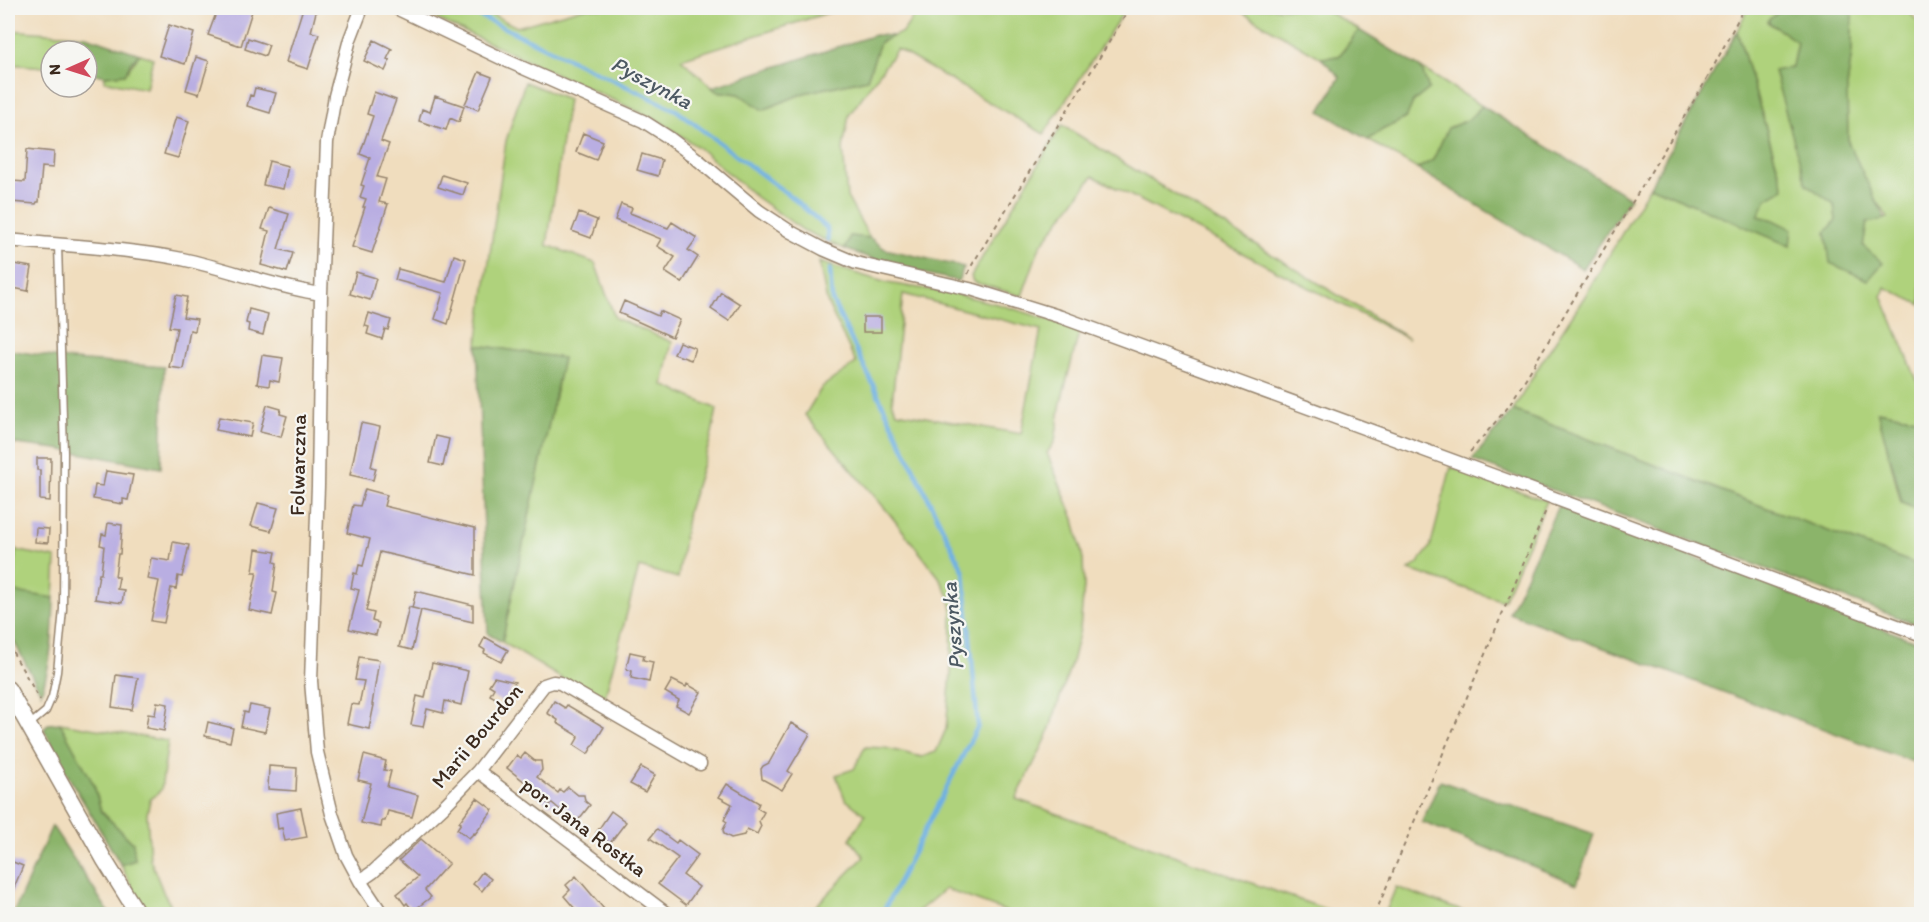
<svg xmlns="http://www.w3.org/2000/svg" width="1929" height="922" font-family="Itim,sans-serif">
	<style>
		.green { fill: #afd27b; stroke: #757e4c; stroke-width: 1.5; fill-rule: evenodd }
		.forest { fill: #8bb46b; stroke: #636f44; stroke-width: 1.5 }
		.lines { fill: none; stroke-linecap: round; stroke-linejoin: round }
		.stream { stroke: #6eb0e3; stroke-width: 4.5 }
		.building { fill: #b9aee2 }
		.service-casing { stroke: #96846e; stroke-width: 9 }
		.minor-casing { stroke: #96846e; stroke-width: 15 }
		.tertiary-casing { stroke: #96846e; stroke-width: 18 }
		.path { stroke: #96846e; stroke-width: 2; stroke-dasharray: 4.5 4.5; stroke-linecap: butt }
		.service { stroke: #fff; stroke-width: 6 }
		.minor { stroke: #fff; stroke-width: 12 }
		.tertiary { stroke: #fff; stroke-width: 15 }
		.labels { text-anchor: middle; stroke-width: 4.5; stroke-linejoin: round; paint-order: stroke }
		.street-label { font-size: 21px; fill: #3b2a1e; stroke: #f6f6f2 }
		.water-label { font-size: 22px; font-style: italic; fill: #4d5963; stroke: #f6f6f2 }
	</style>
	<rect width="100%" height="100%" fill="#f6f6f2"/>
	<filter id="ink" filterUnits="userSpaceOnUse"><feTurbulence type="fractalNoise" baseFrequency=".0167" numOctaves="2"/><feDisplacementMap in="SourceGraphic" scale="12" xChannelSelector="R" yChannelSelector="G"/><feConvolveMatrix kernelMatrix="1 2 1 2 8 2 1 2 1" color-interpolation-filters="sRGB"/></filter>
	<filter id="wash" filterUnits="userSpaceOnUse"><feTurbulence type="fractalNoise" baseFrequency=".008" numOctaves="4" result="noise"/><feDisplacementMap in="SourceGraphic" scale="24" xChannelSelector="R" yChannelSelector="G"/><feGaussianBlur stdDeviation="1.35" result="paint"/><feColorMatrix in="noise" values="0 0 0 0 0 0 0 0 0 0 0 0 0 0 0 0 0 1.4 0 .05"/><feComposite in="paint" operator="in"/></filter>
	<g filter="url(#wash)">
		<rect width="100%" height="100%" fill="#f0ddbe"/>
		<!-- green -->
		<path class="green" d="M 413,8 L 479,8 L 517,27 L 583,8 L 843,8 L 681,59 L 716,91 L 739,94 L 763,110 L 804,93 L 867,79 L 880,42 L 903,32 L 919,8 L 1126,8 L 1044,134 L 897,49 L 849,115 L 843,148 L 847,197 L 870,238 L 850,236 L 845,249 L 803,230 L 756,197 L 699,148 L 661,122 Z
			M 1235,8 L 1323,8 L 1359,30 L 1339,56 L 1321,58 Z
			M 1748,8 L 1784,8 L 1767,22 L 1797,41 L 1792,67 L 1775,71 L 1806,183 L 1834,204 L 1836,220 L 1869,279 L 1875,271 L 1863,246 L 1867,222 L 1888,218 L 1874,198 L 1848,142 L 1847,87 L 1852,51 L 1852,13 L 1850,8 L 1905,8 L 1921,25 L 1921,305 L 1885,287 L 1882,296 L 1921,390 L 1921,419 L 1878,411 L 1901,503 L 1921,511 L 1921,566 L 1735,496 L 1513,410 L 1541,363 L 1585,296 L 1650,186 L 1790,246 L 1774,220 L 1758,216 L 1766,199 L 1784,188 L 1737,31 Z
			M 8,30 L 74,35 L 61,51 L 51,51 L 51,61 L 44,67 L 8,64 Z
			M 140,54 L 153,58 L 146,89 L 104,81 L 105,76 L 125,74 Z
			M 1421,68 L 1482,106 L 1468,120 L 1448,128 L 1433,160 L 1417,169 L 1368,140 L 1382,130 L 1406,118 L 1413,102 L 1429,89 Z
			M 525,82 L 568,99 L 547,245 L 595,263 L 615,318 L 672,342 L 663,385 L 717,409 L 711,438 L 688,511 L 678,578 L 639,567 L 603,704 L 502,642 L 563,358 L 477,345 L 506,141 Z
			M 1062,125 L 1409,339 L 1093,176 L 1040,246 L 1022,296 L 973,282 L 971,276 Z
			M 819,262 L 887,283 L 952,293 L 1001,305 L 1080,329 L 1061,402 L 1055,441 L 1047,453 L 1074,519 L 1083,559 L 1084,586 L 1080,629 L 1073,658 L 1047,737 L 1016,799 L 1339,914 L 1013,914 L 945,889 L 915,914 L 808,914 L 864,857 L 850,839 L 865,815 L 845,799 L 836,775 L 854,769 L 865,747 L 885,748 L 922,757 L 936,752 L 946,729 L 951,673 L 952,609 L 949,596 L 939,577 L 888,512 L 805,415 L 822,387 L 856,363 L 827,302 ZM 903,294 L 1041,330 L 1021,434 L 897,412 L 892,403 Z
			M 1451,467 L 1547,501 L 1503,601 L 1409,570 L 1418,563 L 1430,548 Z
			M 15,550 L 56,558 L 54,598 L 15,593 Z
			M 60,723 L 168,741 L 161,790 L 150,800 L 147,814 L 150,859 L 164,894 L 176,914 L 147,914 L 144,910 L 121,865 L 135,860 L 133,843 L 101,811 L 94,785 Z
			M 1396,887 L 1470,914 L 1385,914 Z"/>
		<!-- forest -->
		<path class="forest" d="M 1784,8 L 1850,8 L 1852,13 L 1852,51 L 1847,87 L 1848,142 L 1885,219 L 1867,223 L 1863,246 L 1883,263 L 1868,280 L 1830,263 L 1826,232 L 1836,220 L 1834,204 L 1806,184 L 1774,71 L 1792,67 L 1797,42 L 1767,21 Z
			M 1359,30 L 1421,68 L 1429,89 L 1413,102 L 1406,118 L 1382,130 L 1368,140 L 1320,111 L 1340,77 L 1321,58 L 1339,56 Z
			M 1737,31 L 1784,189 L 1767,199 L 1758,216 L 1774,220 L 1792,229 L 1790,246 L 1650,186 Z
			M 74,35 L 86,36 L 140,54 L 131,63 L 125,74 L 105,76 L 87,72 L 87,51 L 60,51 Z
			M 875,35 L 893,36 L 880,42 L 867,79 L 804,93 L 763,110 L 739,94 L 716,91 L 712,87 Z
			M 1482,106 L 1630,198 L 1583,269 L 1417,169 L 1433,160 L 1448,128 L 1468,120 Z
			M 850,236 L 870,238 L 885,249 L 964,267 L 958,281 L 895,267 L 845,249 Z
			M 477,345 L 563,358 L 502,642 L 488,634 Z
			M 8,350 L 73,360 L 164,367 L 161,468 L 57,449 L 8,443 Z
			M 1513,410 L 1735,496 L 1921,566 L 1921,626 L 1472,460 Z
			M 1877,411 L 1921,419 L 1921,511 L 1902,503 L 1895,474 Z
			M 1558,506 L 1921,643 L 1921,765 L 1509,613 Z
			M 8,549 L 15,550 L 15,592 L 54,598 C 53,630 52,662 41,693 L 8,630 Z
			M 60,723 L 94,785 L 101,811 L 133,843 L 135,860 L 121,865 L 64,769 L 44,729 L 48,724 Z
			M 1440,781 L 1594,834 L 1577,884 L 1422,822 Z
			M 52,826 L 110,914 L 13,914 Z"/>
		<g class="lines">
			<!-- stream -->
			<path class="stream" d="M 463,8 L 676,110 L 794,199 L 827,228 L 828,240
				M 830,269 L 832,300 L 964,572 L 978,726 L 882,914"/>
		</g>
		<g id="blocks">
			<!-- building -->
			<path class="building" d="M 218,8 L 253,8 L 241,46 L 208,35 Z
				M 303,8 L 317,8 L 311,32 L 319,34 L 308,69 L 286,62 Z
				M 169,25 L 194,33 L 185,64 L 159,56 Z
				M 248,38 L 269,45 L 265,56 L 245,49 Z
				M 374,40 L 392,49 L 387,59 L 390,60 L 385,71 L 364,61 Z
				M 196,57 L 209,61 L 199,94 L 186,90 Z
				M 479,72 L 492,77 L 478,110 L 465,104 Z
				M 255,88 L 276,93 L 270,113 L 247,106 L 250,95 L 253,96 Z
				M 374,92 L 396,100 L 381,141 L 389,144 L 377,177 L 386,179 L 379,202 L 388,204 L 372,253 L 352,247 L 365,207 L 363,207 L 366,199 L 360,197 L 364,186 L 361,185 L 370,158 L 360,154 L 373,116 L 367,114 Z
				M 435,96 L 464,106 L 459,122 L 450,118 L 446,130 L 419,121 L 422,109 L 430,112 Z
				M 176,117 L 189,121 L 178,158 L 164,154 Z
				M 583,133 L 603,141 L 596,160 L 576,152 Z
				M 27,149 L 54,152 L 53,168 L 42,167 L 39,202 L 37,202 L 36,204 L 11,202 L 11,199 L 8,198 L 8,183 L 13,184 L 13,181 L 25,182 Z
				M 642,154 L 662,160 L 658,176 L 637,170 Z
				M 269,161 L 288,166 L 283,189 L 263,185 Z
				M 442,175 L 467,183 L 463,195 L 438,187 Z
				M 621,204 L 632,208 L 630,213 L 668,228 L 672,222 L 697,238 L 688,250 L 698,257 L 682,283 L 665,272 L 675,257 L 657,246 L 661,239 L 615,220 Z
				M 269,208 L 289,214 L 278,249 L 293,253 L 287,272 L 261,265 L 269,231 L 262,229 Z
				M 579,213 L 597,220 L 591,238 L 572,231 Z
				M 454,255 L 466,259 L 448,324 L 435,319 L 443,293 L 395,280 L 398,269 L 446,282 Z
				M 8,263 L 32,267 L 28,291 L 8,287 Z
				M 356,272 L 376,278 L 370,300 L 350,294 Z
				M 721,292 L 740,304 L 729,321 L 711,309 Z
				M 176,295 L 187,297 L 183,317 L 197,319 L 195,331 L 190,330 L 183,369 L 169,367 L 177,328 L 169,327 Z
				M 624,301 L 658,316 L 660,311 L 680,320 L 672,337 L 619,313 Z
				M 249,309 L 268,314 L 263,335 L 248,331 L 249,324 L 246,323 Z
				M 369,313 L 391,320 L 388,330 L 385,329 L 382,339 L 367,334 L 369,327 L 365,326 Z
				M 863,317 L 881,317 L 881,332 L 863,332 Z
				M 679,342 L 695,348 L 691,360 L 674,354 Z
				M 262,355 L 283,358 L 279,382 L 270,380 L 269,386 L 257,384 Z
				M 267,405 L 281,409 L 280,414 L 287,416 L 281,437 L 260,432 Z
				M 219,417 L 253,423 L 250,437 L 216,430 Z
				M 361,423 L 380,427 L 371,467 L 376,468 L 373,480 L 350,475 Z
				M 436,436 L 449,439 L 443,466 L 430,463 Z
				M 37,458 L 51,458 L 50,501 L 40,500 L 40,470 L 37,470 Z
				M 106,471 L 133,475 L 128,500 L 123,499 L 123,504 L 93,499 L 95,485 L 103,486 Z
				M 365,489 L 387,495 L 384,506 L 475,528 L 475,575 L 380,552 L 366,611 L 374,613 L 372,621 L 379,623 L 376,635 L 349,629 L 359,590 L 351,588 L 354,573 L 357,574 L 359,565 L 363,566 L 370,539 L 347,533 L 353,505 L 360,506 Z
				M 258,503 L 278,508 L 271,531 L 251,526 Z
				M 108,523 L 122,525 L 120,554 L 118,554 L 115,577 L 119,577 L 117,589 L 124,590 L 122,603 L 95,599 L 99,574 L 101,574 L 104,546 L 100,545 L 102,534 L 106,535 Z
				M 36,528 L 49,529 L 48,543 L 35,542 Z
				M 173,542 L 189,545 L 182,577 L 178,576 L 176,589 L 171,588 L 164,623 L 151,621 L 159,581 L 147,579 L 151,558 L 170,561 Z
				M 256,549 L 276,552 L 274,562 L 277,563 L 273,592 L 277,593 L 272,615 L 249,610 L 257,572 L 253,572 Z
				M 416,591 L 473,605 L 473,622 L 412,608 Z
				M 409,607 L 421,610 L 412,650 L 399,647 Z
				M 485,637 L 508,650 L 501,662 L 484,653 L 485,650 L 480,647 Z
				M 630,652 L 644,655 L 643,660 L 653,662 L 649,682 L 631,678 L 632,671 L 626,669 Z
				M 359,657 L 379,660 L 372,705 L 374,705 L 369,729 L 347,724 L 351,704 L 359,705 L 364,681 L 355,680 Z
				M 432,663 L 468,671 L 461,705 L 445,701 L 443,713 L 427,709 L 423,727 L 411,725 L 417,696 L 425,698 Z
				M 116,675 L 138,678 L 132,710 L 112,707 Z
				M 494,677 L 515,682 L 504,703 L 490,695 L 494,688 L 489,685 Z
				M 672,680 L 686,687 L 687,684 L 701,692 L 689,713 L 676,706 L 679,700 L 665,692 Z
				M 554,701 L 565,708 L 567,705 L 604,727 L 588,754 L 574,745 L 579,736 L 557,723 L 558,720 L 547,713 Z
				M 157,702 L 168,704 L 164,731 L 146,728 L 148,714 L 155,715 Z
				M 250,705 L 270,709 L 265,732 L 241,727 L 244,712 L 248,713 Z
				M 208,722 L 233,728 L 230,742 L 205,736 Z
				M 791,723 L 810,734 L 788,771 L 792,774 L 782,790 L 762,779 L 761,769 L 763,766 L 769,763 Z
				M 525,753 L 535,761 L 541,761 L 542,770 L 537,777 L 558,793 L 560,790 L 563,792 L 568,787 L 578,795 L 584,795 L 585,801 L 590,805 L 576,823 L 552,803 L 550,805 L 528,789 L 530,786 L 507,768 L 517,755 L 521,758 Z
				M 364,755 L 386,761 L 384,770 L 391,771 L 387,787 L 418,795 L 412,817 L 388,811 L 385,821 L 382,821 L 381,827 L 361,823 L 371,783 L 358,780 Z
				M 269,766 L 297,768 L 296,791 L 268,789 Z
				M 641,767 L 655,775 L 645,792 L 630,784 Z
				M 727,784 L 759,803 L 757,808 L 764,812 L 759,821 L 761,826 L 757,834 L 747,829 L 744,835 L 731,838 L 724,834 L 723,830 L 727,822 L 724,820 L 732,804 L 719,797 Z
				M 477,798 L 493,810 L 475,834 L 474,833 L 469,838 L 457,829 L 461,823 L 459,822 Z
				M 301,808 L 307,837 L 285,841 L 282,828 L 278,829 L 276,813 Z
				M 611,811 L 626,822 L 610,843 L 596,833 Z
				M 657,829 L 676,843 L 678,840 L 698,855 L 683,875 L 699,887 L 686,905 L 658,884 L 678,858 L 650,838 Z
				M 421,839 L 449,863 L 425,890 L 431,897 L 413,911 L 407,903 L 405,905 L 397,894 L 418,877 L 399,860 Z
				M 8,860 L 23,866 L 8,902 Z
				M 482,872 L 491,879 L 482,891 L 473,884 Z
				M 576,876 L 609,915 L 576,910 L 564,896 L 570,890 L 566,885 Z"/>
		</g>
	</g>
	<g filter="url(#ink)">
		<use href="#blocks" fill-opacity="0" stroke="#96846e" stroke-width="1.5"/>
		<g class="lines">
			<!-- service casing -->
			<g class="service-casing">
				<path id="service" d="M 29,725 L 46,711 L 52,697 L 57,672 L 63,609 L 64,453 L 58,245"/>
			</g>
			<!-- minor casing -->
			<g class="minor-casing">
				<path id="minor" d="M 362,8 L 350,39 L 335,96 L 327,142 L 321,294 L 318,486 L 311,681 L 317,752 L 332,814 L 346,855 L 360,881 L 382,914
					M 396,8 L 505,60 L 643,121 L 668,137 L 697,159 L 759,211 L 791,232 L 823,249 L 856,263 L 974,290 L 1061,317 L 1511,482 L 1922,635
					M 8,240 C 66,246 125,248 182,259 C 229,269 274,287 321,294
					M 478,771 L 667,914
					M 360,881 L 373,872 L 443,807 L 478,771 L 544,685 L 553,682 L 560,683 L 700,764"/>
			</g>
			<!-- tertiary casing -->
			<g class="tertiary-casing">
				<path id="tertiary" d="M 8,689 L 105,861 L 138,914"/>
			</g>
			<!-- path -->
			<path class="path" d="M 968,274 L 972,265 L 1130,8
				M 1470,452 L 1509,406 L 1707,79 L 1744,8
				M 8,644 L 40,700
				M 1375,914 L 1547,508"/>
			<!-- service -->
			<use href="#service" class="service"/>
			<!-- minor -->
			<use href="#minor" class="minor"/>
			<!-- tertiary -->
			<use href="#tertiary" class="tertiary"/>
		</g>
	</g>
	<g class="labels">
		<!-- street labels -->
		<g class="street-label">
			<text transform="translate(298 465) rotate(-89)" y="7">Folwarczna</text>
			<text transform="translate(477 736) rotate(-50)" y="7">Marii Bourdon</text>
			<text transform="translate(584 827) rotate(37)" y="7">por. Jana Rostka</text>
		</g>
		<!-- water labels -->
		<g class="water-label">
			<text transform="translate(652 82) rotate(28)" y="8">Pyszynka</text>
			<text transform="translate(952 626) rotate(-95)" y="8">Pyszynka</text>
		</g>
	</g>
	<!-- margin -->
	<rect width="1929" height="922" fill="none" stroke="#f6f6f2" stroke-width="30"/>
	<!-- north arrow -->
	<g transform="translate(69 69) rotate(267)"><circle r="28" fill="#f6f6f2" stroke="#aba49d" stroke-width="1.5"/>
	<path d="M0-4.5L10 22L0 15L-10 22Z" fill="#d1495b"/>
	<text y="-9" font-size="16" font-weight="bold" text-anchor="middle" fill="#3b2a1e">N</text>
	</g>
</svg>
